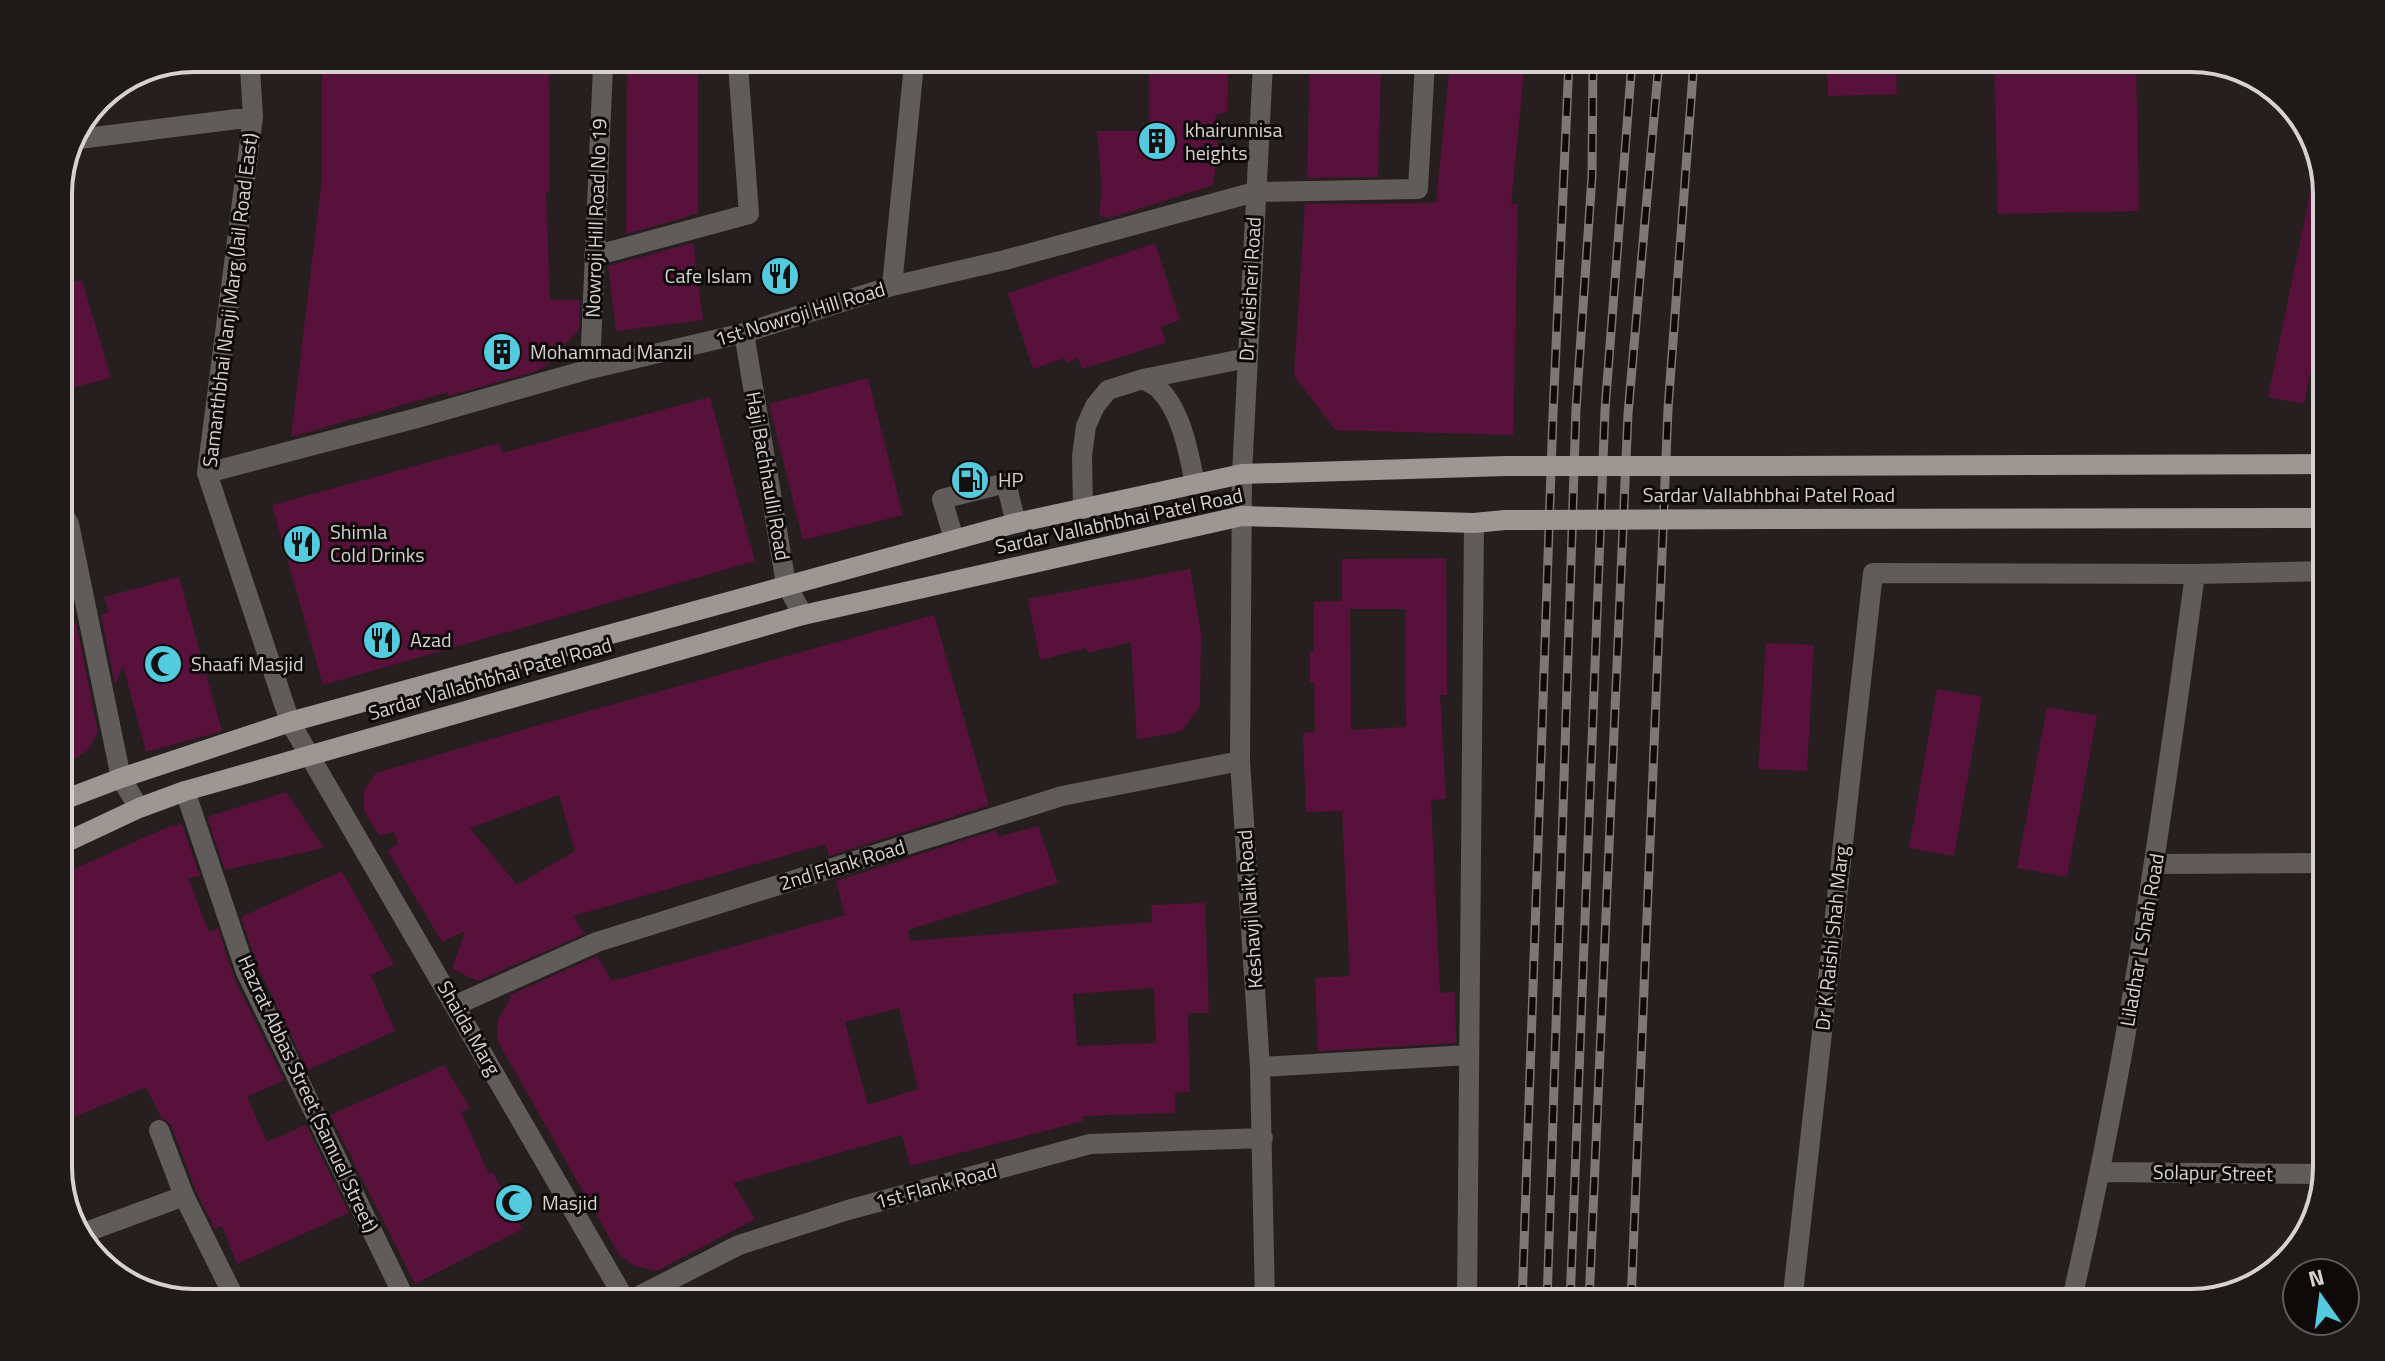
<svg xmlns="http://www.w3.org/2000/svg" width="2385" height="1361" font-family="'Titillium Web',sans-serif">
	<style>
		.building { fill: #58113a; fill-rule: evenodd }
		.lines { fill: none; stroke-linecap: round; stroke-linejoin: round }
		.minor { stroke: #5f5c5a; stroke-width: 20 }
		.major { stroke: #9d9692; stroke-width: 20 }
		.rail-casing { stroke: #7e7777; stroke-width: 9 }
		.rail { stroke: #0e0a0a; stroke-width: 6; stroke-dasharray: 18; stroke-linecap: butt }
		.major-bridge { stroke: #9d9692; stroke-width: 20 }
		.labels { text-anchor: middle; stroke-width: 6; stroke-linejoin: round; paint-order: stroke }
		.poi-label { font-size: 20px; fill: #d7d2d1; stroke: #0e0a0a; text-anchor: start }
		.street-label { font-size: 20px; fill: #d7d2d1; stroke: #0e0a0a }
		.rim { fill: none; stroke: #d7d2d1; stroke-width: 4 }
	</style>
	<rect width="100%" height="100%" fill="#271f1f"/>
	<!-- building -->
	<path class="building" d="M 2136,58 L 2139,211 L 1998,214 L 1994,59 Z
		M 1896,59 L 1897,94 L 1828,96 L 1827,60 Z
		M 1525,61 L 1511,204 L 1518,204 L 1513,435 L 1335,430 L 1294,376 L 1305,204 L 1436,203 L 1450,62 Z
		M 1310,62 L 1381,62 L 1378,177 L 1307,178 Z
		M 1149,63 L 1228,63 L 1227,112 L 1215,115 L 1218,150 L 1213,185 L 1110,218 L 1099,216 L 1102,189 L 1097,131 L 1149,131 Z
		M 698,65 L 698,214 L 690,214 L 690,216 L 626,234 L 627,66 Z
		M 549,66 L 550,192 L 546,192 L 550,300 L 580,300 L 579,329 L 548,364 L 537,371 L 448,396 L 448,392 L 291,437 L 322,178 L 322,67 Z
		M 2314,174 L 2323,175 L 2327,185 L 2327,291 L 2304,404 L 2268,397 Z
		M 693,243 L 703,320 L 616,331 L 608,266 Z
		M 1155,243 L 1180,320 L 1161,327 L 1166,343 L 1082,369 L 1078,358 L 1066,363 L 1065,358 L 1033,369 L 1008,293 Z
		M 82,280 L 111,378 L 58,391 L 58,285 Z
		M 868,378 L 903,515 L 803,540 L 769,404 Z
		M 710,397 L 755,561 L 323,685 L 272,505 L 499,443 L 502,453 Z
		M 1446,558 L 1447,695 L 1440,695 L 1446,799 L 1431,800 L 1440,993 L 1455,992 L 1456,1043 L 1318,1051 L 1315,978 L 1350,976 L 1342,811 L 1306,812 L 1303,733 L 1315,732 L 1314,682 L 1310,682 L 1310,651 L 1314,651 L 1314,602 L 1342,601 L 1342,559 ZM 1350,609 L 1405,609 L 1406,727 L 1351,730 Z
		M 1190,569 L 1201,633 L 1200,706 L 1182,731 L 1137,740 L 1131,642 L 1088,653 L 1086,648 L 1040,660 L 1028,599 Z
		M 179,577 L 222,731 L 146,752 L 123,665 L 115,685 L 101,615 L 109,612 L 104,597 Z
		M 934,615 L 989,805 L 829,856 L 826,844 L 573,916 L 584,934 L 478,981 L 452,969 L 465,931 L 442,942 L 387,850 L 398,844 L 394,832 L 379,836 L 364,810 L 364,790 L 376,773 L 539,725 ZM 559,795 L 575,851 L 517,885 L 470,828 Z
		M 76,623 L 98,732 L 88,750 L 58,770 L 58,628 Z
		M 1766,643 L 1814,645 L 1807,771 L 1758,769 Z
		M 1937,689 L 1982,697 L 1954,856 L 1909,848 Z
		M 2047,707 L 2097,716 L 2067,877 L 2017,868 Z
		M 286,792 L 324,848 L 225,870 L 207,817 Z
		M 182,824 L 200,876 L 188,878 L 209,932 L 218,928 L 234,978 L 284,1080 L 247,1097 L 267,1142 L 306,1125 L 349,1213 L 237,1264 L 222,1226 L 215,1229 L 196,1191 L 171,1125 L 161,1117 L 146,1087 L 58,1124 L 58,876 L 168,827 Z
		M 1038,826 L 1058,883 L 908,930 L 910,941 L 1152,922 L 1151,905 L 1205,903 L 1209,1013 L 1188,1013 L 1190,1092 L 1175,1092 L 1175,1113 L 1083,1116 L 1083,1121 L 910,1166 L 902,1135 L 733,1183 L 755,1219 L 657,1271 L 635,1266 L 620,1256 L 497,1040 L 498,1020 L 511,997 L 508,996 L 597,956 L 612,981 L 845,915 L 836,881 L 996,830 L 998,837 ZM 1154,988 L 1156,1043 L 1077,1046 L 1073,994 ZM 899,1008 L 918,1089 L 868,1105 L 845,1022 Z
		M 342,871 L 394,964 L 371,975 L 395,1031 L 308,1070 L 258,967 L 241,917 Z
		M 444,1065 L 470,1108 L 461,1112 L 489,1174 L 493,1172 L 522,1229 L 415,1284 L 330,1115 Z"/>
	<g class="lines">
		<!-- minor -->
		<path class="minor" d="M 1263,63 L 1242,474 L 1240,761 L 1260,1067 L 1265,1303
			M 250,68 L 253,117 L 207,473 L 290,722 L 627,1303
			M 79,139 L 253,117
			M 594,256 L 749,214 L 738,65
			M 892,286 L 914,64
			M 744,333 L 786,584 L 803,615
			M 590,369 L 603,66
			M 1143,379 C 1148,382 1155,385 1159,389 C 1182,412 1189,454 1195,484
			M 207,473 L 417,418 L 590,369 L 744,333 L 892,286 L 1005,260 L 1255,192 L 1418,189 L 1425,62
			M 58,505 L 69,524 L 121,778 L 139,808
			M 1083,509 L 1082,456 L 1086,426 L 1095,406 L 1108,390 L 1143,379 L 1247,358
			M 954,539 L 942,499 L 1006,483 L 1016,523
			M 185,791 L 246,972 L 407,1303
			M 2156,864 L 2327,863
			M 456,1005 L 597,942 L 1062,796 L 1240,761
			M 1260,1067 L 1469,1055
			M 159,1130 L 184,1196 L 237,1303
			M 2101,1172 L 2325,1174
			M 78,1235 L 184,1196
			M 627,1302 L 739,1245 L 848,1210 L 1090,1144 L 1263,1138
			M 1467,1303 L 1474,523
			M 1792,1303 L 1873,573 L 2195,574 L 2327,571
			M 2071,1303 C 2127,1062 2162,819 2195,574"/>
		<!-- major -->
		<path class="major" d="M 1770,466 L 2327,464
			M 1776,519 L 2327,518
			M 58,802 L 121,778 L 290,722 L 1016,523 L 1242,474 L 1506,466
			M 58,846 L 139,808 L 185,791 L 803,615 L 1242,516 L 1474,523 L 1505,520"/>
		<!-- rail casing -->
		<g class="rail-casing">
			<path id="rail" d="M 1522,1303 L 1553,414 L 1569,61
				M 1547,1303 L 1576,409 L 1592,176 L 1593,61
				M 1570,1303 L 1605,410 L 1632,61
				M 1589,1303 L 1628,414 L 1659,61
				M 1631,1303 L 1668,409 L 1694,60"/>
		</g>
		<!-- rail -->
		<use href="#rail" class="rail"/>
		<!-- major-bridge -->
		<path class="major-bridge" d="M 1506,466 L 1770,466
			M 1505,520 L 1776,519"/>
	</g>
	<!-- icons -->
	<defs>
		<g id="building-disc" transform="scale(2)"><circle r="9.5" fill="#54cade" stroke="#0e0a0a"/><path d="M-4-6H4V6H1V3H-1V6H-4ZM-2.5-4.3h1.7v1.8h-1.7ZM.8-4.3h1.7v1.8H.8ZM-2.5-1h1.7V.8h-1.7ZM.8-1h1.7V.8H.8Z" fill="#111"/></g>
		<g id="restaurant-disc" transform="scale(2)"><circle r="9.5" fill="#54cade" stroke="#0e0a0a"/><path d="M-5-6h1v4h1v-4h1v4h1v-4h1v5L-1.5 .5V6h-2V.5L-5-1ZM5-6V6H3V1.5H1.5Q1.5-4 5-6Z" fill="#111"/></g>
		<g id="fuel-disc" transform="scale(2)"><circle r="9.5" fill="#54cade" stroke="#0e0a0a"/><path d="M-5.5-6h7V0h2V4h1.3V-2.5L3-4.5l.8-.8L6-3V5H2.5V1h-1V6h-7ZM-4.2-4.7v3.2H.2V-4.7Z" fill="#111"/></g>
		<g id="mosque-disc" transform="scale(2)"><circle r="9.5" fill="#54cade" stroke="#0e0a0a"/><path d="M3.5-4.9A6 6 0 1 0 3.5 4.9A5 5 0 1 1 3.5-4.9Z" fill="#111"/></g>
	</defs>
	<g fill-rule="evenodd">
		<use href="#building-disc" x="1157" y="141"/>
		<use href="#restaurant-disc" x="780" y="276"/>
		<use href="#building-disc" x="502" y="352"/>
		<use href="#fuel-disc" x="970" y="480"/>
		<use href="#restaurant-disc" x="302" y="544"/>
		<use href="#restaurant-disc" x="382" y="640"/>
		<use href="#mosque-disc" x="163" y="664"/>
		<use href="#mosque-disc" x="514" y="1203"/>
	</g>
	<g class="labels">
		<!-- poi labels -->
		<g class="poi-label">
			<text x="1185" y="137">khairunnisa<tspan x="1185" dy="23">heights</tspan></text>
			<text x="752" y="283" text-anchor="end">Cafe Islam</text>
			<text x="530" y="359">Mohammad Manzil</text>
			<text x="998" y="487">HP</text>
			<text x="330" y="539">Shimla<tspan x="330" dy="23">Cold Drinks</tspan></text>
			<text x="410" y="647">Azad</text>
			<text x="191" y="671">Shaafi Masjid</text>
			<text x="542" y="1210">Masjid</text>
		</g>
		<!-- street labels -->
		<g class="street-label">
			<text transform="translate(596 218) rotate(-88)" y="7">Nowroji Hill Road No 19</text>
			<text transform="translate(1250 289) rotate(-87)" y="7">Dr Meisheri Road</text>
			<text transform="translate(230 300) rotate(-83)" y="7">Samanthbhai Nanji Marg (Jail Road East)</text>
			<text transform="translate(800 314) rotate(-17)" y="7">1st Nowroji Hill Road</text>
			<text transform="translate(768 476) rotate(80)" y="7">Haji Bachhaulli Road</text>
			<text x="1769" y="502">Sardar Vallabhbhai Patel Road</text>
			<text transform="translate(1119 521) rotate(-12)" y="7">Sardar Vallabhbhai Patel Road</text>
			<text transform="translate(490 679) rotate(-16)" y="7">Sardar Vallabhbhai Patel Road</text>
			<text transform="translate(842 865) rotate(-17)" y="7">2nd Flank Road</text>
			<text transform="translate(1250 909) rotate(-94)" y="7">Keshavji Naik Road</text>
			<text transform="translate(1832 938) rotate(-84)" y="7">Dr K Raishi Shah Marg</text>
			<text transform="translate(2142 940) rotate(-80)" y="7">Liladhar L Shah Road</text>
			<text transform="translate(469 1028) rotate(60)" y="7">Shaida Marg</text>
			<text transform="translate(308 1094) rotate(65)" y="7">Hazrat Abbas Street (Samuel Street)</text>
			<text transform="translate(2213 1173) rotate(1)" y="7">Solapur Street</text>
			<text transform="translate(936 1186) rotate(-15)" y="7">1st Flank Road</text>
		</g>
	</g>
	<!-- crop -->
	<path d="M0 0H2385V1361H0ZM194 72H2191A122 122 0 0 1 2313 194V1167A122 122 0 0 1 2191 1289H194A122 122 0 0 1 72 1167V194A122 122 0 0 1 194 72Z" fill="#1e1a1a" fill-rule="evenodd"/>
	<path class="rim" d="M194 72H2191A122 122 0 0 1 2313 194V1167A122 122 0 0 1 2191 1289H194A122 122 0 0 1 72 1167V194A122 122 0 0 1 194 72Z"/>
	<!-- north arrow -->
	<g transform="translate(2321 1297) rotate(346)"><circle r="38" fill="#0e0a0a" stroke="#5e5a5a" stroke-width="2"/>
	<path d="M0-6L14 30L0 20L-14 30Z" fill="#54cade"/>
	<text y="-12" font-size="22" font-weight="bold" text-anchor="middle" fill="#d7d2d1">N</text>
	</g>
</svg>
